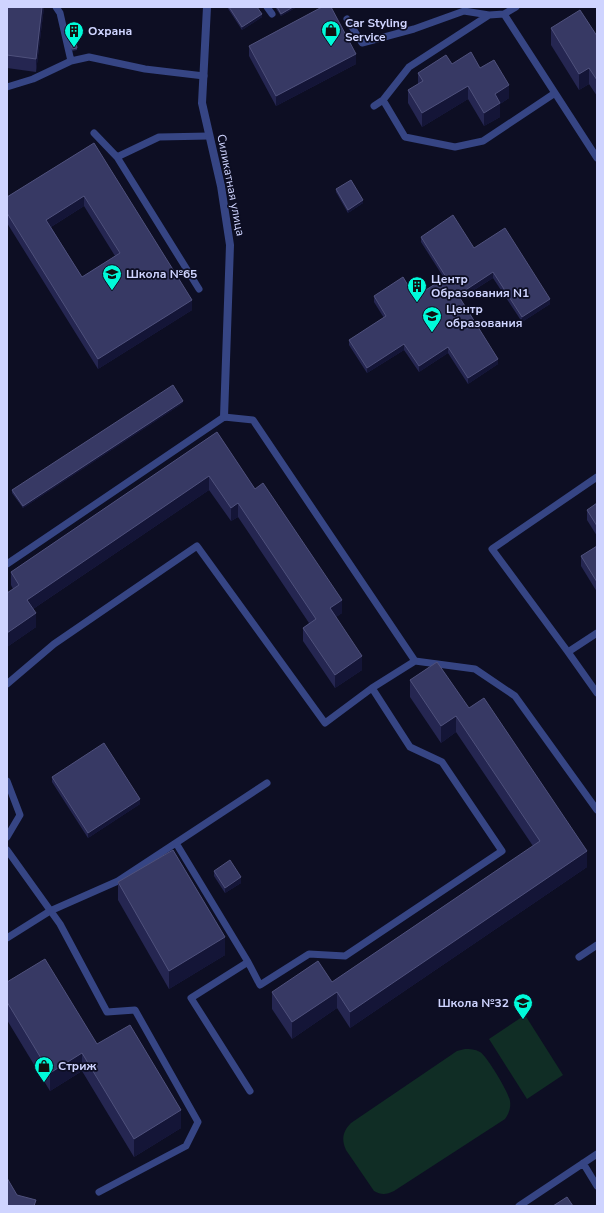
<svg xmlns="http://www.w3.org/2000/svg" width="604" height="1213" font-family="'Nunito Sans',sans-serif">
	<style>
		.green { fill: #102d25 }
		.lines { fill: none; stroke-linecap: round; stroke-linejoin: round }
		.lane { stroke: #364584; stroke-width: 7 }
		.street { stroke: #364584; stroke-width: 8 }
		.wall { fill: #252651; fill-rule: evenodd }
		.shaded-wall { fill: #141537 }
		.building { fill: #373964; stroke: #4f517c; fill-rule: evenodd }
		.labels { text-anchor: middle; stroke-width: 3.5; stroke-linejoin: round; paint-order: stroke }
		.poi-label { font-size: 12px; font-weight: bold; fill: #cfd4ff; stroke: #0d0e23; text-anchor: start }
		.street-label { font-size: 12px; fill: #cfd4ff; stroke: #0d0e23 }
	</style>
	<rect width="100%" height="100%" fill="#0d0e23"/>
	<!-- green -->
	<path class="green" d="M 525,1015 L 563,1075 L 527,1099 L 489,1039 Z
		M 465,1049 C 470,1049 475,1049 480,1052 C 487,1056 509,1093 510,1101 C 511,1108 509,1113 505,1119 L 394,1191 C 386,1195 381,1195 374,1191 L 346,1150 C 341,1139 343,1131 351,1123 L 457,1051 Z"/>
	<g class="lines">
		<!-- lane -->
		<path class="lane" d="M 267,7 L 272,14
			M 516,7 L 504,14 L 597,158
			M 347,19 L 362,43 L 414,29 L 464,11 L 489,15
			M 71,61 L 89,57 L 145,69 L 204,76
			M 7,87 L 33,79 L 71,61 L 60,13 L 56,7
			M 383,100 L 405,137 L 455,147 L 483,141 L 555,93
			M 374,106 L 383,100 L 409,67 L 489,15 L 504,14
			M 94,133 L 117,157 L 159,137 L 209,136
			M 117,157 L 199,289
			M 7,564 L 224,417 L 253,420 L 415,661 L 475,669 L 515,696 L 597,810
			M 597,633 L 568,652 L 597,693
			M 568,652 L 492,549 L 597,477
			M 7,684 L 54,644 L 197,546 L 325,723 L 372,688
			M 7,781 L 20,815 L 7,837
			M 176,843 L 248,962 L 260,985 L 309,954 L 345,956 L 502,851 L 442,762 L 410,747 L 372,688 L 415,661
			M 7,850 L 60,924 L 107,1012 L 135,1010 L 198,1122 L 186,1146 L 99,1192
			M 7,938 L 50,911 L 118,881 L 267,783
			M 579,957 L 597,945
			M 248,962 L 191,998 L 250,1091
			M 583,1163 L 597,1186
			M 519,1206 L 597,1154"/>
		<!-- street -->
		<path class="street" d="M 207,7 L 202,103 L 221,186 L 230,245 L 224,417"/>
	</g>
	<!-- wall -->
	<path class="wall" d="M 7,7 L 44,7 L 36,72 L 7,68 Z
		M 227,7 L 257,7 L 262,17 L 242,30 Z
		M 275,7 L 295,7 L 295,8 L 281,16 Z
		M 551,28 L 597,36 L 597,96 L 589,84 L 579,90 L 551,45 Z
		M 71,44 L 77,48 L 77,50 L 72,51 Z
		M 249,46 L 356,64 L 276,106 L 249,56 Z
		M 452,64 L 480,68 L 509,98 L 500,104 L 500,117 L 484,126 L 468,99 L 422,127 L 408,103 L 408,90 L 418,84 L 418,73 Z
		M 94,143 L 192,310 L 98,369 L 7,223 L 7,197 ZM 84,206 L 115,256 L 82,277 L 51,227 Z
		M 336,189 L 363,203 L 348,213 L 336,192 Z
		M 421,237 L 474,248 L 550,304 L 522,322 L 493,278 L 460,299 L 498,364 L 468,384 L 448,353 L 419,372 L 404,350 L 367,373 L 349,345 L 349,340 L 384,318 L 374,302 L 374,296 L 415,297 L 444,278 L 421,242 Z
		M 183,403 L 23,508 L 12,493 L 12,490 Z
		M 217,432 L 255,489 L 342,613 L 336,617 L 362,670 L 335,688 L 303,641 L 303,628 L 309,623 L 238,517 L 231,521 L 209,490 L 33,609 L 36,627 L 7,647 L 7,593 L 13,589 L 11,585 L 11,572 Z
		M 597,503 L 597,536 L 587,520 L 587,510 Z
		M 597,546 L 597,592 L 581,566 L 581,556 Z
		M 410,680 L 469,708 L 587,867 L 350,1028 L 337,1008 L 292,1039 L 272,1009 L 272,992 L 332,982 L 533,846 L 456,732 L 441,743 L 410,697 Z
		M 52,777 L 140,804 L 88,838 L 52,782 Z
		M 214,871 L 241,883 L 225,893 L 214,876 Z
		M 118,882 L 225,955 L 169,989 L 118,900 Z
		M 7,982 L 97,1044 L 181,1128 L 134,1157 L 82,1071 L 50,1091 L 7,1020 Z"/>
	<!-- shaded-wall -->
	<path class="shaded-wall" d="M 42,7 L 44,7 L 36,72 L 36,59 Z
		M 293,7 L 295,7 L 295,8 L 281,16 L 281,14 Z
		M 262,14 L 262,17 L 242,30 L 242,27 Z
		M 356,54 L 356,64 L 276,106 L 276,96 Z
		M 589,68 L 589,84 L 579,90 L 579,74 Z
		M 509,85 L 509,98 L 500,104 L 500,117 L 484,126 L 484,113 L 495,94 Z
		M 468,86 L 468,99 L 422,127 L 422,113 Z
		M 84,196 L 84,206 L 46,230 L 46,220 Z
		M 363,200 L 363,203 L 348,213 L 348,210 Z
		M 493,272 L 493,278 L 458,300 L 458,295 Z
		M 550,299 L 550,304 L 522,322 L 522,317 Z
		M 192,300 L 192,310 L 98,369 L 98,359 Z
		M 404,344 L 404,350 L 367,373 L 367,368 Z
		M 448,347 L 448,353 L 419,372 L 419,366 Z
		M 498,359 L 498,364 L 468,384 L 468,378 Z
		M 183,401 L 183,403 L 23,508 L 23,506 Z
		M 209,476 L 209,490 L 27,613 L 27,600 Z
		M 238,503 L 238,517 L 231,521 L 231,508 Z
		M 342,600 L 342,613 L 330,621 L 330,608 Z
		M 36,613 L 36,627 L 7,647 L 7,633 Z
		M 362,656 L 362,670 L 335,688 L 335,675 Z
		M 456,716 L 456,732 L 441,743 L 441,726 Z
		M 140,799 L 140,804 L 88,838 L 88,833 Z
		M 587,851 L 587,867 L 350,1028 L 350,1012 Z
		M 241,877 L 241,883 L 225,893 L 225,888 Z
		M 225,937 L 225,955 L 169,989 L 169,971 Z
		M 337,992 L 337,1008 L 292,1039 L 292,1022 Z
		M 82,1053 L 82,1071 L 50,1091 L 50,1073 Z
		M 181,1110 L 181,1128 L 134,1157 L 134,1139 Z"/>
	<!-- building -->
	<path class="building" d="M 7,7 L 42,7 L 36,59 L 7,55 Z
		M 229,7 L 257,7 L 262,14 L 242,27 Z
		M 277,7 L 293,7 L 281,14 Z
		M 322,7 L 331,7 L 356,54 L 276,96 L 249,46 Z
		M 580,10 L 597,36 L 597,80 L 589,68 L 579,74 L 551,28 Z
		M 76,43 L 77,48 L 72,49 L 71,44 Z
		M 471,52 L 480,68 L 494,60 L 509,85 L 495,94 L 500,103 L 484,113 L 468,86 L 422,113 L 408,90 L 423,81 L 418,73 L 446,55 L 452,64 Z
		M 94,143 L 192,300 L 98,359 L 7,213 L 7,197 ZM 84,196 L 120,253 L 82,277 L 46,220 Z
		M 351,180 L 363,200 L 348,210 L 336,189 Z
		M 453,215 L 474,248 L 505,228 L 550,299 L 522,317 L 493,272 L 458,295 L 498,359 L 468,378 L 448,347 L 419,366 L 404,344 L 367,368 L 349,340 L 386,316 L 374,296 L 403,277 L 415,297 L 446,277 L 421,237 Z
		M 173,385 L 183,401 L 23,506 L 12,490 Z
		M 217,432 L 255,489 L 263,483 L 342,600 L 330,608 L 362,656 L 335,675 L 303,628 L 316,619 L 238,503 L 231,508 L 209,476 L 27,600 L 36,613 L 7,633 L 7,593 L 19,585 L 11,572 Z
		M 597,503 L 597,526 L 587,510 Z
		M 597,546 L 597,582 L 581,556 Z
		M 437,662 L 469,708 L 484,698 L 587,851 L 350,1012 L 337,992 L 292,1022 L 272,992 L 318,961 L 332,982 L 540,841 L 456,716 L 441,726 L 410,680 Z
		M 104,743 L 140,799 L 88,833 L 52,777 Z
		M 173,850 L 225,937 L 169,971 L 118,882 Z
		M 230,860 L 241,877 L 225,888 L 214,871 Z
		M 45,959 L 97,1044 L 130,1025 L 181,1110 L 134,1139 L 82,1053 L 50,1073 L 7,1002 L 7,982 Z
		M 7,1178 L 17,1195 L 36,1200 L 34,1206 L 7,1206 Z
		M 567,1197 L 573,1206 L 553,1206 Z"/>
	<!-- icons -->
	<defs>
		<g id="shop-pin" transform="scale(1)"><path d="M0 17L-7.5 6A9.5 9.5 0 1 1 7.5 6Z" fill="#00fad9" stroke="#0d0e23"/><path d="M-5-2.5h2.3a2.7 3.5 0 0 1 5.4 0H5L5.5 6h-11ZM-1.5-2.5h3a1.5 2.3 0 0 0-3 0Z" fill="#111"/></g>
		<g id="building-pin" transform="scale(1)"><path d="M0 17L-7.5 6A9.5 9.5 0 1 1 7.5 6Z" fill="#00fad9" stroke="#0d0e23"/><path d="M-4-6H4V6H1V3H-1V6H-4ZM-2.5-4.3h1.7v1.8h-1.7ZM.8-4.3h1.7v1.8H.8ZM-2.5-1h1.7V.8h-1.7ZM.8-1h1.7V.8H.8Z" fill="#111"/></g>
		<g id="school-pin" transform="scale(1)"><path d="M0 17L-7.5 6A9.5 9.5 0 1 1 7.5 6Z" fill="#00fad9" stroke="#0d0e23"/><path d="M0-5L7-2L0 1L-7-2ZM-4 1L0 2.5L4 1V4Q0 6-4 4Z" fill="#111"/></g>
	</defs>
	<g fill-rule="evenodd">
		<use href="#shop-pin" x="331" y="30"/>
		<use href="#building-pin" x="74" y="31"/>
		<use href="#school-pin" x="112" y="274"/>
		<use href="#building-pin" x="417" y="286"/>
		<use href="#school-pin" x="432" y="316"/>
		<use href="#school-pin" x="523" y="1003"/>
		<use href="#shop-pin" x="44" y="1066"/>
	</g>
	<g class="labels">
		<!-- poi labels -->
		<g class="poi-label">
			<text x="345" y="27">Car Styling<tspan x="345" dy="14">Service</tspan></text>
			<text x="88" y="35">Охрана</text>
			<text x="126" y="278">Школа №65</text>
			<text x="431" y="283">Центр<tspan x="431" dy="14">Образования N1</tspan></text>
			<text x="446" y="313">Центр<tspan x="446" dy="14">образования</tspan></text>
			<text x="509" y="1007" text-anchor="end">Школа №32</text>
			<text x="58" y="1070">Стриж</text>
		</g>
		<!-- street labels -->
		<g class="street-label">
			<text transform="translate(231 185) rotate(79)" y="4">Силикатная улица</text>
		</g>
	</g>
	<!-- border -->
	<rect width="604" height="1213" fill="none" stroke="#cfd4ff" stroke-width="16"/>
</svg>
